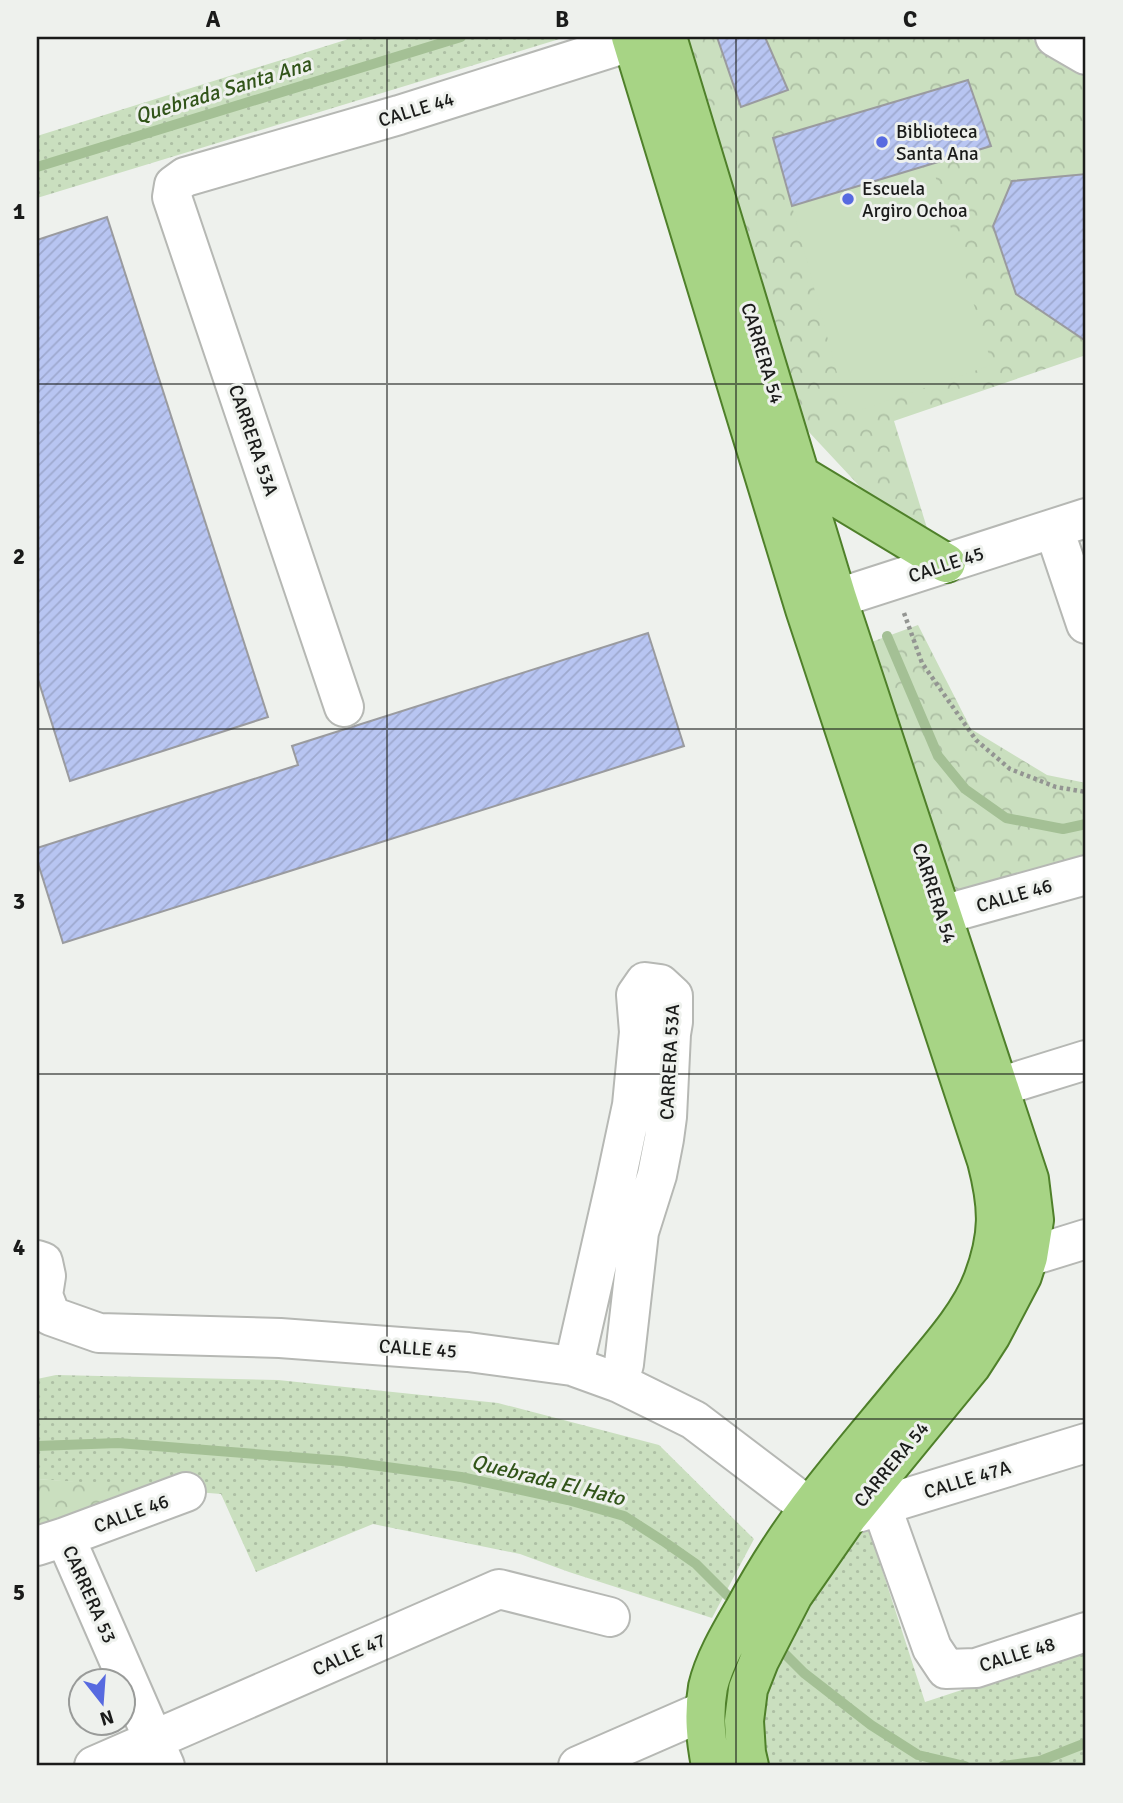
<svg xmlns="http://www.w3.org/2000/svg" width="1123" height="1803" font-family="Signika,sans-serif">
	<style>
		.grass { fill: url(#grass-dots) }
		.forest { fill: url(#forest-crowns) }
		.pitch { fill: #cadfbf }
		.lines { fill: none; stroke-linecap: round; stroke-linejoin: round }
		.stream { stroke: #a4c095; stroke-width: 10 }
		.building { fill: url(#building-hatch); stroke: #9a9b9f; stroke-width: 2 }
		.minor-casing { stroke: #b6b8b4; stroke-width: 42 }
		.major-casing { stroke: #4f802a; stroke-width: 42 }
		.path { stroke: #939592; stroke-width: 4.5; stroke-dasharray: 3.5 3.5; stroke-linecap: butt }
		.minor { stroke: #fff; stroke-width: 38 }
		.major { stroke: #a7d485; stroke-width: 38 }
		.grid { fill: none; stroke: #1a1b1a; stroke-width: 2; stroke-opacity: 0.55 }
		.poi-dot { fill: #576ae0; stroke: #eef1ed; stroke-width: 2.5 }
		.labels { text-anchor: middle; stroke-width: 6; stroke-linejoin: round; paint-order: stroke }
		.street-label { font-size: 19px; fill: #1a1b1a; stroke: #eef1ed }
		.poi-label { font-size: 19px; fill: #1a1b1a; stroke: #eef1ed; text-anchor: start }
		.water-label { font-size: 21px; font-style: italic; fill: #315419; stroke: #eef1ed }
		.neatline { fill: none; stroke: #1a1b1a; stroke-width: 2.5 }
		.grid-label { font-size: 23px; text-anchor: middle; font-weight: bold; fill: #1a1b1a }
	</style>
	<defs>
		<pattern id="grass-dots" width="8" height="8" patternUnits="userSpaceOnUse" patternTransform="scale(1.75)"><rect width="8" height="8" fill="#cadfbf"/><path d="M2 2h.1M6 6h.1" fill="none" stroke="#adbfa4" stroke-width="1.8" stroke-linecap="round"/></pattern>
		<pattern id="forest-crowns" width="20" height="18" patternUnits="userSpaceOnUse" patternTransform="scale(1.75)"><rect width="20" height="18" fill="#cadfbf"/><path d="M2 6a3 3 0 1 1 6 0M12 15a3 3 0 1 1 6 0" fill="none" stroke="#adbfa4"/></pattern>
		<pattern id="building-hatch" width="6" height="6" patternUnits="userSpaceOnUse" patternTransform="scale(1.75)"><rect width="6" height="6" fill="#b8c5f2"/><path d="M-1 1l2-2M0 6l6-6M5 7l2-2" fill="none" stroke="#9ea9cf"/></pattern>
	</defs>
	<rect width="100%" height="100%" fill="#eef1ed"/>
	<!-- grass -->
	<path class="grass" d="M 355,37 L 566,37 L 37,198 L 37,136 Z
		M 56,1375 L 278,1380 L 498,1403 L 659,1445 L 754,1539 L 712,1618 L 569,1572 L 520,1554 L 373,1524 L 256,1572 L 221,1494 L 37,1479 L 37,1379 Z
		M 868,1526 L 925,1702 L 1086,1649 L 1086,1766 L 764,1766 L 756,1700 L 827,1573 Z"/>
	<!-- forest -->
	<path class="forest" d="M 683,37 L 1028,37 L 1086,70 L 1086,355 L 894,421 L 927,528 L 864,491 L 794,416 Z
		M 918,625 L 971,729 L 1047,775 L 1086,783 L 1086,860 L 946,899 L 866,644 Z
		M 37,1479 L 155,1487 L 37,1526 Z"/>
	<!-- pitch -->
	<path class="pitch" d="M 932,165 L 992,365 L 848,414 L 792,206 Z"/>
	<g class="lines">
		<!-- stream -->
		<path class="stream" d="M 37,167 L 461,37
			M 887,636 L 938,756 L 965,789 L 1006,818 L 1063,829 L 1086,824
			M 37,1446 L 118,1443 L 342,1461 L 461,1477 L 568,1500 L 624,1516 L 663,1541 L 696,1564 L 737,1605
			M 777,1646 L 804,1673 L 871,1725 L 918,1755 L 965,1766
			M 1003,1766 L 1040,1761 L 1086,1743"/>
	</g>
	<!-- building -->
	<path class="building" d="M 717,37 L 765,37 L 788,90 L 741,107 Z
		M 968,80 L 991,146 L 792,206 L 773,138 Z
		M 1086,174 L 1086,341 L 1016,294 L 993,226 L 1012,181 Z
		M 107,217 L 268,717 L 70,781 L 37,676 L 37,240 Z
		M 648,633 L 684,746 L 63,943 L 37,860 L 37,848 L 298,765 L 292,746 Z"/>
	<g class="lines">
		<!-- minor casing -->
		<g class="minor-casing">
			<path id="minor" d="M 1055,37 L 1086,55
				M 1054,529 L 1086,624
				M 807,608 L 1086,518
				M 344,707 L 172,197 L 174,185 L 185,177 L 399,115 L 646,37
				M 942,915 L 1086,875
				M 999,1087 L 1086,1060
				M 998,1250 L 1028,1257 L 1086,1239
				M 37,1260 L 43,1262 L 46,1276 L 43,1295 L 51,1316 L 99,1333 L 280,1338 L 468,1352 L 572,1366 L 619,1383 L 694,1420 L 810,1508
				M 572,1366 L 577,1352 L 615,1185 L 632,1105 L 639,1032 L 636,995 L 645,982 L 660,984 L 673,996 L 673,1022 L 671,1034 L 667,1117 L 664,1139 L 657,1175 L 639,1232 L 624,1364 L 619,1383
				M 881,1505 L 932,1648 L 946,1669 L 976,1668 L 1086,1632
				M 857,1513 L 1086,1443
				M 65,1537 L 165,1766
				M 37,1546 L 65,1537 L 186,1492
				M 94,1766 L 499,1589 L 610,1617
				M 578,1766 L 704,1711"/>
		</g>
		<!-- major casing -->
		<g class="major-casing">
			<path id="major" d="M 631,37 L 805,609 L 987,1161 C 999,1207 1000,1235 983,1280 C 970,1315 937,1351 913,1380 C 879,1422 842,1464 809,1508 C 785,1540 763,1575 744,1610 C 730,1634 714,1661 708,1687 C 703,1715 706,1739 711,1766
				M 667,37 L 837,598 L 1029,1179 L 1034,1220 L 1028,1257 L 1022,1276 L 991,1335 L 971,1366 L 848,1516 L 793,1595 L 759,1661 L 748,1689 L 744,1721 L 746,1753 L 749,1766
				M 800,475 L 946,563"/>
		</g>
		<!-- path -->
		<path class="path" d="M 904,613 L 922,663 L 976,740 L 1010,769 L 1056,787 L 1086,792"/>
		<!-- minor -->
		<use href="#minor" class="minor"/>
		<!-- major -->
		<use href="#major" class="major"/>
	</g>
	<!-- grid -->
	<path class="grid" d="M 387,37 L 387,1766M 736,37 L 736,1766M 37,384 L 1086,384M 37,729 L 1086,729M 37,1074 L 1086,1074M 37,1419 L 1086,1419"/>
	<!-- markers -->
	<g class="poi-dot">
		<circle cx="882" cy="142" r="7"/>
		<circle cx="848" cy="199" r="7"/>
	</g>
	<g class="labels">
		<!-- street labels -->
		<g class="street-label">
			<text transform="translate(416 109) rotate(-17)" y="7">CALLE 44</text>
			<text transform="translate(763 353) rotate(73)" y="7">CARRERA 54</text>
			<text transform="translate(254 440) rotate(71)" y="7">CARRERA 53A</text>
			<text transform="translate(946 564) rotate(-18)" y="7">CALLE 45</text>
			<text transform="translate(935 893) rotate(72)" y="7">CARRERA 54</text>
			<text transform="translate(1014 895) rotate(-16)" y="7">CALLE 46</text>
			<text transform="translate(669 1062) rotate(-87)" y="7">CARRERA 53A</text>
			<text transform="translate(418 1348) rotate(4)" y="7">CALLE 45</text>
			<text transform="translate(891 1464) rotate(-50)" y="7">CARRERA 54</text>
			<text transform="translate(967 1479) rotate(-17)" y="7">CALLE 47A</text>
			<text transform="translate(131 1513) rotate(-20)" y="7">CALLE 46</text>
			<text transform="translate(90 1594) rotate(66)" y="7">CARRERA 53</text>
			<text transform="translate(349 1654) rotate(-24)" y="7">CALLE 47</text>
			<text transform="translate(1017 1654) rotate(-17)" y="7">CALLE 48</text>
		</g>
		<!-- poi labels -->
		<g class="poi-label">
			<text x="896" y="138">Biblioteca<tspan x="896" dy="22">Santa Ana</tspan></text>
			<text x="862" y="195">Escuela<tspan x="862" dy="22">Argiro Ochoa</tspan></text>
		</g>
		<!-- water labels -->
		<g class="water-label">
			<text transform="translate(223 90) rotate(-17)" y="7">Quebrada Santa Ana</text>
			<text transform="translate(548 1480) rotate(14)" y="7">Quebrada El Hato</text>
		</g>
	</g>
	<!-- border -->
	<rect width="1123" height="1803" fill="none" stroke="#eef1ed" stroke-width="77"/>
	<!-- north arrow -->
	<g transform="translate(102 1702) rotate(163)"><circle r="33" fill="#eef1ed" stroke="#999b99" stroke-width="2"/>
	<path d="M0-5L12 26L0 18L-12 26Z" fill="#576ae0"/>
	<text y="-10" font-size="19" font-weight="bold" text-anchor="middle" fill="#1a1b1a">N</text>
	</g>
	<rect x="38" y="38" width="1046" height="1726" class="neatline"/>
	<g class="grid-label">
		<text x="213" y="27">A</text>
		<text x="562" y="27">B</text>
		<text x="910" y="27">C</text>
		<text x="19" y="219">1</text>
		<text x="19" y="564">2</text>
		<text x="19" y="909">3</text>
		<text x="19" y="1255">4</text>
		<text x="19" y="1600">5</text>
	</g>
</svg>
